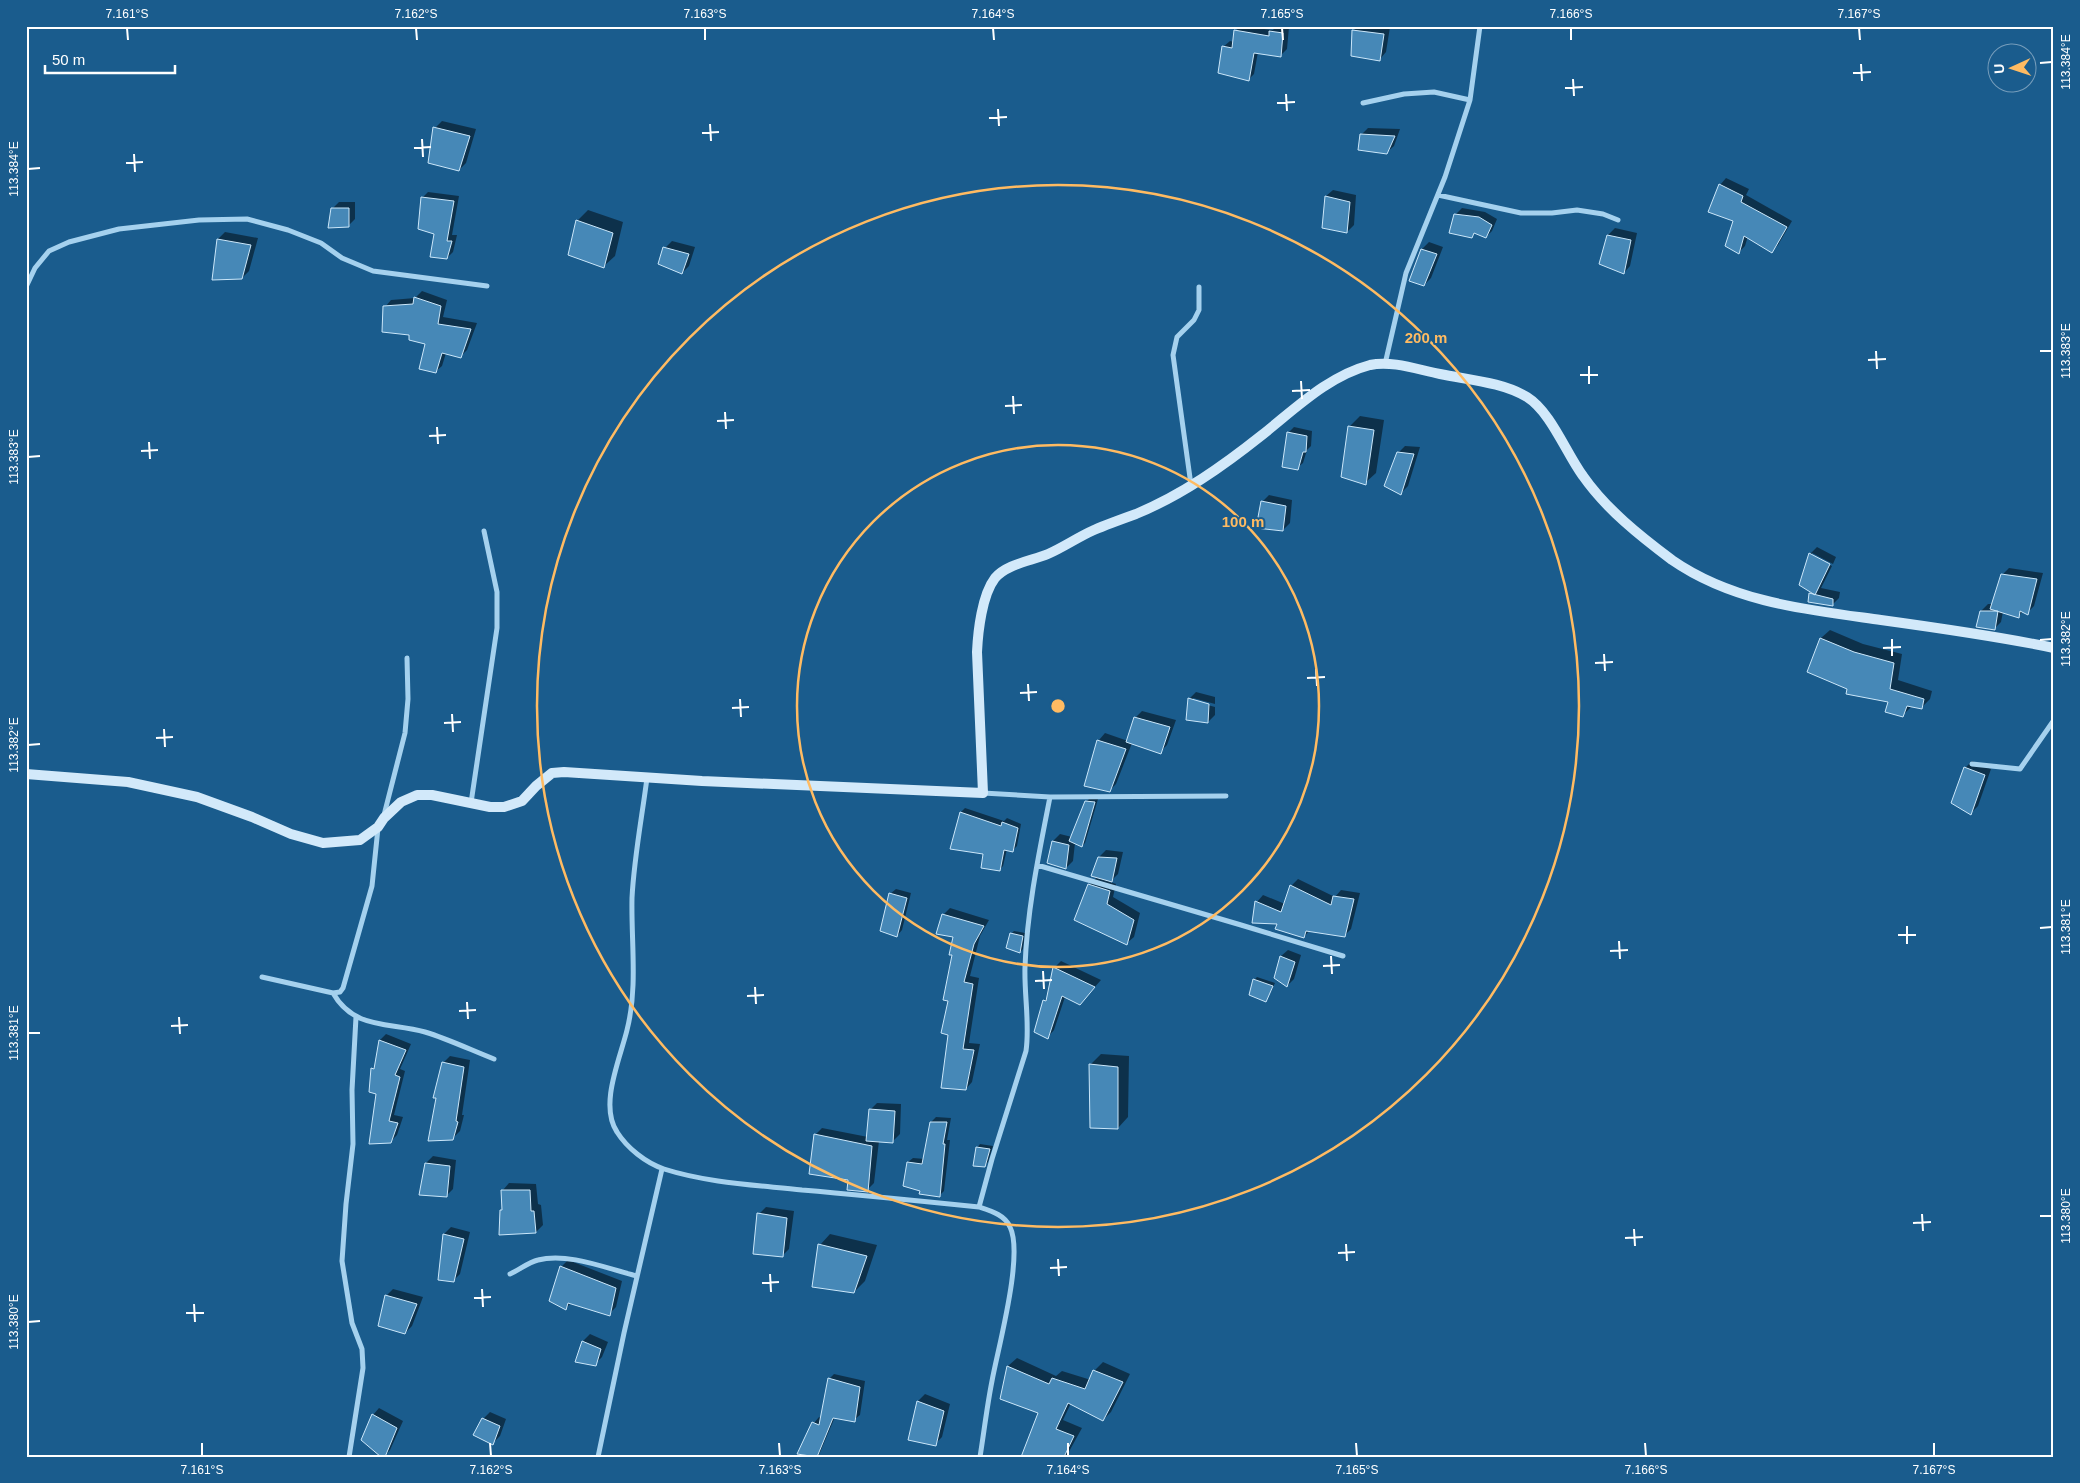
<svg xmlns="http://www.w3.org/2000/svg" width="2080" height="1483" font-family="Arial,sans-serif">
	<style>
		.shadow { fill: #0007 }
		.building { fill: #4688b7; stroke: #cbe7fa }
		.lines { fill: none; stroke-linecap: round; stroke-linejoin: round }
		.street { stroke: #a5d1ee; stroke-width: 5 }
		.secondary { stroke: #d2e9fa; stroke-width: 10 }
		.ticks { fill: none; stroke: #fff; stroke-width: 2 }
		.ring { fill: none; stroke: #ffbb62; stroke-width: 2.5 }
		.centre { fill: #ffbb62; stroke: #1a5c8d; stroke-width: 2.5 }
		.ring-label { font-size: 15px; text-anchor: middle; font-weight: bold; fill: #ffbb62; stroke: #1a5c8d; stroke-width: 4; stroke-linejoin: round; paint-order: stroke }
		.neatline { fill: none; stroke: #fff; stroke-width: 2 }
		.ticks-label { font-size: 12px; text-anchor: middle; fill: #fff }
	</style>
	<rect width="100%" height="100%" fill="#1a5c8d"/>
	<!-- shadow -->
	<path class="shadow" d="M 1240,26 L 1273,30 L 1276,26 L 1289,27 L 1287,49 L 1281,55 L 1258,52 L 1254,74 L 1248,80 L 1223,47 L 1230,41 L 1234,42 L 1236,31 Z
		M 1358,26 L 1390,27 L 1386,52 L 1380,59 L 1353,31 Z
		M 442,121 L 476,129 L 466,163 L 459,170 L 435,128 Z
		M 1368,128 L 1400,129 L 1394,146 L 1386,153 L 1361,135 Z
		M 1726,178 L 1749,189 L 1746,195 L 1792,221 L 1778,245 L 1772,251 L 1748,236 L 1745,246 L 1739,252 L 1734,220 L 1720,185 Z
		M 1333,190 L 1356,195 L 1354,225 L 1347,232 L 1326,196 Z
		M 428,192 L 459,196 L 452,235 L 457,235 L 453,252 L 447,258 L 422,198 Z
		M 339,202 L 355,202 L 355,219 L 348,226 L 332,209 Z
		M 1462,208 L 1485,212 L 1497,219 L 1492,231 L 1486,237 L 1475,233 L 1472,236 L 1456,214 Z
		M 588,210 L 623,222 L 615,256 L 604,266 L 577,221 Z
		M 1615,228 L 1637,233 L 1630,266 L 1624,273 L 1608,235 Z
		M 225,232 L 258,238 L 249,271 L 242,278 L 218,239 Z
		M 672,241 L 695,247 L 689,266 L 682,273 L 665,248 Z
		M 1429,242 L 1443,247 L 1431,278 L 1424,285 L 1422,249 Z
		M 422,291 L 447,300 L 443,317 L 477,323 L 467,350 L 460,357 L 446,353 L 442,366 L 435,372 L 426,343 L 411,334 L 385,307 L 391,300 L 415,298 Z
		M 1360,416 L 1384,420 L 1376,473 L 1365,483 L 1349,427 Z
		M 1294,427 L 1312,431 L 1311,446 L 1307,450 L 1303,463 L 1297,468 L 1289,432 Z
		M 1405,446 L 1420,447 L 1408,486 L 1401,493 L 1398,453 Z
		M 1269,495 L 1292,500 L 1290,523 L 1283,530 L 1262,502 Z
		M 1817,547 L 1836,557 L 1833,564 L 1812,553 L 1812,556 L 1832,566 L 1821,588 L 1840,592 L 1839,598 L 1832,605 L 1810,594 L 1812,592 L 1810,554 Z
		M 2009,568 L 2043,573 L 2034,606 L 2027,613 L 2023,611 L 2019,616 L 2003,612 L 2001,622 L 1994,629 L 1981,611 L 1988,604 L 1993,604 L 2002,575 Z
		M 1830,630 L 1863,644 L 1902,654 L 1898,680 L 1932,691 L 1930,699 L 1921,708 L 1912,706 L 1902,716 L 1890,701 L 1848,688 L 1809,671 L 1821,638 Z
		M 1196,692 L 1215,697 L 1215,704 L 1193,698 L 1193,701 L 1215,707 L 1215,705 L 1215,715 L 1208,722 L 1189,699 Z
		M 1142,711 L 1176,720 L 1167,745 L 1160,752 L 1132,743 L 1116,784 L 1109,791 L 1086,785 L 1099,740 L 1105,733 L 1128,741 L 1135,718 Z
		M 1972,761 L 1991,769 L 1978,806 L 1971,813 L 1965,768 Z
		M 1089,799 L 1098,799 L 1085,843 L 1082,846 L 1075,843 L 1073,861 L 1066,868 L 1048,862 L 1053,841 L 1060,834 L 1072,837 L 1086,802 Z
		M 965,808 L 1004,821 L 1007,818 L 1021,824 L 1017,846 L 1012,851 L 1007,849 L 1003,866 L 999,870 L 984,853 L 951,848 L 961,812 Z
		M 1106,850 L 1123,852 L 1118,874 L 1110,882 L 1116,884 L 1113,897 L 1140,913 L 1134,937 L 1127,943 L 1089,885 L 1097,877 L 1099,857 Z
		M 1298,879 L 1335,897 L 1341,890 L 1360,893 L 1351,929 L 1344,936 L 1310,930 L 1304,937 L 1279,923 L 1254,922 L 1257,902 L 1263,895 L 1285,904 L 1291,886 Z
		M 896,889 L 911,893 L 902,930 L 897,936 L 890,894 Z
		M 950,908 L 989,920 L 980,936 L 970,976 L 979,978 L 969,1043 L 980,1044 L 972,1082 L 966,1089 L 949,1034 L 949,1001 L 954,936 L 943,915 Z
		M 1014,931 L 1025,933 L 1023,949 L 1020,952 L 1011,934 Z
		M 1288,950 L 1301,955 L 1294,979 L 1287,986 L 1281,956 Z
		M 1061,961 L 1101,980 L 1086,997 L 1065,997 L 1054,1030 L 1048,1037 L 1044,1001 L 1048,997 L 1054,968 Z
		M 1257,977 L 1275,983 L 1266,1001 L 1254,980 Z
		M 386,1034 L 411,1044 L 400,1069 L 405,1071 L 394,1115 L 403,1117 L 397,1135 L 390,1142 L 373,1069 L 376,1065 L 380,1040 Z
		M 1101,1054 L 1129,1056 L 1128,1117 L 1118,1128 L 1090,1065 Z
		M 450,1056 L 470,1060 L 462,1115 L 464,1115 L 460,1131 L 452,1139 L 443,1063 Z
		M 877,1103 L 901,1104 L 900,1134 L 893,1141 L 879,1141 L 874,1183 L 867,1190 L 850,1179 L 815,1135 L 822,1128 L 868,1137 L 870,1110 Z
		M 936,1117 L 951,1118 L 947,1140 L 950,1140 L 944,1191 L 940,1195 L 921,1190 L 908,1162 L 913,1158 L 925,1159 L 931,1122 Z
		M 980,1144 L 993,1146 L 988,1162 L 985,1165 L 977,1148 Z
		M 433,1156 L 456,1160 L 453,1189 L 446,1196 L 426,1163 Z
		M 509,1183 L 536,1184 L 538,1204 L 541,1205 L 543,1225 L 536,1232 L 500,1233 L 504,1209 L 503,1190 Z
		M 766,1207 L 794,1211 L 789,1249 L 782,1256 L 759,1214 Z
		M 451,1227 L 470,1232 L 460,1274 L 453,1281 L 444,1234 Z
		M 830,1234 L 877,1245 L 865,1281 L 854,1292 L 820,1245 Z
		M 568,1260 L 622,1281 L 616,1307 L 609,1314 L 571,1303 L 566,1308 L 561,1267 Z
		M 393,1289 L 423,1297 L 412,1326 L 405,1333 L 386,1296 Z
		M 590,1334 L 608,1342 L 602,1357 L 595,1364 L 577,1361 L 583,1341 Z
		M 1017,1358 L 1056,1376 L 1062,1371 L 1091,1380 L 1094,1371 L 1103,1362 L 1130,1374 L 1111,1412 L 1103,1420 L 1071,1403 L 1063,1420 L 1082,1428 L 1066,1457 L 1022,1457 L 1039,1412 L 1002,1399 L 1008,1366 Z
		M 834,1374 L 865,1381 L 860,1415 L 854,1420 L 835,1417 L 818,1457 L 797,1457 L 814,1423 L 819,1417 L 822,1419 L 829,1379 Z
		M 925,1394 L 950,1404 L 942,1437 L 935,1444 L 910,1439 L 918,1401 Z
		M 379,1408 L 403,1421 L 390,1450 L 384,1457 L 373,1415 Z
		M 490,1412 L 506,1419 L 500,1436 L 493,1443 L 483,1419 Z"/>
	<!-- building -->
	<path class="building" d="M 1234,30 L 1269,36 L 1269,31 L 1283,33 L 1281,57 L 1254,53 L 1249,81 L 1218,73 L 1222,46 L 1232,48 Z
		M 1352,30 L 1384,34 L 1380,61 L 1351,56 Z
		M 433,127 L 470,136 L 459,171 L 428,163 Z
		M 1360,134 L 1395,136 L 1387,154 L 1358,150 Z
		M 1719,184 L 1743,196 L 1741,202 L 1787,227 L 1772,253 L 1744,236 L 1739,254 L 1725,246 L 1733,221 L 1708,212 Z
		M 1325,196 L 1350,202 L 1347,233 L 1322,228 Z
		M 421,197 L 454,201 L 447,241 L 452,241 L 447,259 L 430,257 L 434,234 L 418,229 Z
		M 331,208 L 349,208 L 349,227 L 328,228 Z
		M 1454,214 L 1479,217 L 1492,225 L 1486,238 L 1474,233 L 1472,238 L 1449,233 Z
		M 576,220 L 613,233 L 604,268 L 568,255 Z
		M 1607,235 L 1631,240 L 1624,274 L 1599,264 Z
		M 217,239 L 251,245 L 242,279 L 212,280 Z
		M 663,247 L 689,254 L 682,274 L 658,264 Z
		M 1421,249 L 1437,254 L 1424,286 L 1409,281 Z
		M 414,297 L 441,306 L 438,324 L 471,329 L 461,358 L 442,353 L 436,373 L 419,369 L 425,344 L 409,340 L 409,335 L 382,332 L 383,306 L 413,304 Z
		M 1348,426 L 1374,430 L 1366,485 L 1341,477 Z
		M 1287,432 L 1307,436 L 1306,452 L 1303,452 L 1298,470 L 1282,467 Z
		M 1397,452 L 1414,454 L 1401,495 L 1384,486 Z
		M 1261,501 L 1286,506 L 1283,531 L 1256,528 Z
		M 1809,553 L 1830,564 L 1815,595 L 1799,585 Z
		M 2001,574 L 2037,579 L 2028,615 L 2020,611 L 2019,618 L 1990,609 Z
		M 1809,593 L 1833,599 L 1833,606 L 1808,602 Z
		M 1980,611 L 1998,611 L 1995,630 L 1976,627 Z
		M 1820,638 L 1854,652 L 1894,663 L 1890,689 L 1924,699 L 1922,709 L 1907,706 L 1903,717 L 1885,712 L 1888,702 L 1846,694 L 1847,689 L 1807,672 Z
		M 1188,698 L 1209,704 L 1208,723 L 1186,720 Z
		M 1134,717 L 1170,727 L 1161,754 L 1126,742 Z
		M 1097,740 L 1126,749 L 1110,792 L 1084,786 Z
		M 1964,767 L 1985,775 L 1971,815 L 1951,803 Z
		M 1085,801 L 1095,802 L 1082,847 L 1069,841 Z
		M 960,812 L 1001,826 L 1002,822 L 1018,828 L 1013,852 L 1004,850 L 1000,871 L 981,868 L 983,854 L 950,849 Z
		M 1052,841 L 1069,845 L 1066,869 L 1047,863 Z
		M 1098,857 L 1117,858 L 1112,882 L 1091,876 Z
		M 1088,884 L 1110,891 L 1107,904 L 1134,920 L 1127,945 L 1074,920 Z
		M 1290,885 L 1331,905 L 1333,896 L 1354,899 L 1345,937 L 1306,931 L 1304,938 L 1275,929 L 1277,924 L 1252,923 L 1255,901 L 1281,912 Z
		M 889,893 L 907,898 L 897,937 L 880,931 Z
		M 942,914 L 984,926 L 974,944 L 964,982 L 973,984 L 963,1049 L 974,1050 L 966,1090 L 941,1088 L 948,1035 L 941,1033 L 948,1001 L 943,1000 L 952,955 L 949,955 L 953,937 L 936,934 Z
		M 1010,933 L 1023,936 L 1020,953 L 1006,948 Z
		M 1280,956 L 1295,962 L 1287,987 L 1274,978 Z
		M 1053,967 L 1095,987 L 1080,1005 L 1062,996 L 1048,1039 L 1034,1032 L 1043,1000 L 1046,1001 Z
		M 1253,979 L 1273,986 L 1266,1002 L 1249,995 Z
		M 379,1040 L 406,1050 L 395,1075 L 400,1077 L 389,1121 L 398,1123 L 391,1143 L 369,1144 L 376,1094 L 369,1092 L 371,1068 L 374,1069 Z
		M 442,1062 L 464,1067 L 456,1121 L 458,1122 L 453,1140 L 428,1141 L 436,1098 L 433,1098 Z
		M 1089,1064 L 1118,1067 L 1118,1129 L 1090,1128 Z
		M 869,1109 L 895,1111 L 893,1143 L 866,1141 Z
		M 930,1122 L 947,1122 L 943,1144 L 945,1144 L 940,1197 L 919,1194 L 920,1191 L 903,1186 L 907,1162 L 922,1164 Z
		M 814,1134 L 872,1146 L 868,1192 L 847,1190 L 848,1180 L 809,1174 Z
		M 976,1147 L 990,1149 L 985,1167 L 973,1166 Z
		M 425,1163 L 450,1166 L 447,1197 L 419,1195 Z
		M 501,1190 L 530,1190 L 531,1211 L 534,1211 L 536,1233 L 499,1235 L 500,1210 L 502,1210 Z
		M 757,1213 L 787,1218 L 783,1257 L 753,1254 Z
		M 443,1234 L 464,1239 L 454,1282 L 438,1280 Z
		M 818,1244 L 867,1256 L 854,1293 L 812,1287 Z
		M 560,1266 L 616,1288 L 610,1316 L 568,1303 L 566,1310 L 549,1301 Z
		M 385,1295 L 417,1304 L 405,1334 L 378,1326 Z
		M 582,1341 L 601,1349 L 596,1366 L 575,1362 Z
		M 1007,1366 L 1049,1384 L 1052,1378 L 1085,1389 L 1093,1370 L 1123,1382 L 1103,1421 L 1068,1403 L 1056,1429 L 1074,1436 L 1064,1457 L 1021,1457 L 1038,1413 L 1000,1399 Z
		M 828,1378 L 860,1387 L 855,1422 L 833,1418 L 817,1457 L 797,1454 L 812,1422 L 819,1425 Z
		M 917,1401 L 944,1411 L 936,1446 L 908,1440 Z
		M 372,1414 L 397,1428 L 385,1457 L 381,1457 L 361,1440 Z
		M 482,1418 L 500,1426 L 493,1445 L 473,1435 Z"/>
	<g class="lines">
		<!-- street -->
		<path class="street" d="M 1363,103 L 1404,94 L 1434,92 L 1470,100
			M 1438,195 L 1521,213 L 1552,213 L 1577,210 L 1603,214 L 1618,220
			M 26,287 L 35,268 L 49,251 L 69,242 L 119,229 L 199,220 L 247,219 L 288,230 L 321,243 L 342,258 L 373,271 L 487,286
			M 1385,364 L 1406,273 L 1445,177 L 1470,100 L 1480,26
			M 1191,485 L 1173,355 L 1177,337 L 1194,320 L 1199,310 L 1199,287
			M 1972,764 L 2020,769 L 2054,720
			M 647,778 C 642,817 634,858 632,898 C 631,942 638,987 627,1030 C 620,1059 599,1105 617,1132 C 627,1148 646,1163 664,1169 C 708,1183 756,1185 802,1190 C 861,1195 920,1201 979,1207 C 991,1211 1005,1215 1010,1227 C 1024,1255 998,1348 992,1381 C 987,1406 984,1432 980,1457
			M 1050,797 L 1226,796
			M 471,803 L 497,628 L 497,592 L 484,531
			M 384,815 L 405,733 L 408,699 L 407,658
			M 1037,865 L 1241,925 L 1343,956
			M 262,977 L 333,993 L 340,992 L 343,988 L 372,886 L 378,828
			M 333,993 C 354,1030 390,1022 425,1032 C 448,1039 471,1050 494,1059
			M 979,1207 L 992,1159 L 1026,1051 C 1030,1024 1024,995 1025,967 C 1027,910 1039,853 1050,797 L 983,793
			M 510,1274 C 519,1270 529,1262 538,1260 C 568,1252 608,1269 637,1276
			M 349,1457 L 363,1368 L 362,1349 L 352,1323 L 342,1261 L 346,1204 L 353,1144 L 352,1090 L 356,1017
			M 598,1457 L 624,1333 L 662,1169"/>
		<!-- secondary -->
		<path class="secondary" d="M 26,774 L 128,782 L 197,797 L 252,817 L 291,834 L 323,843 L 360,840 L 378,827 L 384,818 L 401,802 L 417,795 L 432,795 L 490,807 L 504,807 L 522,801 L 536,786 L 552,773 L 564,772 L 702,781 L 983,793 L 977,652 C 978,631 982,595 995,578 C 1007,564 1031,561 1048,554 C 1064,547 1078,537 1094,530 C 1108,524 1122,519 1136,514 C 1182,495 1223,466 1262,435 C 1295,409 1328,376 1370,365 C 1392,360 1419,370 1440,374 C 1469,380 1502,382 1527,397 C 1551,412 1566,453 1583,476 C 1606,509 1640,536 1672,560 C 1734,603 1809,610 1881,620 C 1939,628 1997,636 2054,648"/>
	</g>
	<!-- ticks -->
	<path class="ticks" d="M 127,28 L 128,40M 416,28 L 417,40M 705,28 L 705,40M 993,28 L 994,40M 1282,28 L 1283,40M 1571,28 L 1571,40M 1859,28 L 1860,40M 2040,63 L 2052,62M 1861,64 L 1862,81M 1853,73 L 1871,72M 1573,79 L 1574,96M 1565,88 L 1583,87M 1286,94 L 1287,111M 1277,103 L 1295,102M 998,109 L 999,126M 989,118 L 1007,117M 710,124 L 711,141M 702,133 L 719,132M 422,139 L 423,157M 414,148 L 431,147M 134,154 L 135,172M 126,163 L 143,162M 28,169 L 40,168M 1876,351 L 1877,369M 2040,351 L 2052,351M 1868,360 L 1886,359M 1589,366 L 1589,384M 1580,375 L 1598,375M 1301,381 L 1302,399M 1292,391 L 1310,390M 1013,396 L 1014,414M 1005,406 L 1022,405M 725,412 L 726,429M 717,421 L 734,420M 437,427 L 438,444M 429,436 L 446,435M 149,442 L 150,459M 141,451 L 158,450M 28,457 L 40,456M 1892,639 L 1892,656M 2040,640 L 2052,639M 1883,648 L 1901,647M 1604,654 L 1605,671M 1595,663 L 1613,662M 1316,669 L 1317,686M 1307,678 L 1325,677M 1028,684 L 1029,701M 1020,693 L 1037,692M 740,699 L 741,717M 732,708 L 749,707M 452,714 L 453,732M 444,723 L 461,722M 164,729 L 165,747M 156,738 L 173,737M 28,745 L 40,744M 1907,926 L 1907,944M 2040,928 L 2052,927M 1898,935 L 1916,935M 1619,941 L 1620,959M 1610,951 L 1628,950M 1331,956 L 1332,974M 1323,966 L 1340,965M 1043,971 L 1044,989M 1035,981 L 1052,980M 755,987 L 756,1004M 747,996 L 764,995M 467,1002 L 468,1019M 459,1011 L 476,1010M 179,1017 L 180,1034M 171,1026 L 188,1025M 28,1033 L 40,1033M 1922,1214 L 1923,1231M 2040,1216 L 2052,1216M 1913,1223 L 1931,1222M 1634,1229 L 1635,1246M 1625,1238 L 1643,1237M 1346,1244 L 1347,1261M 1338,1253 L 1355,1252M 1058,1259 L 1059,1276M 1050,1268 L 1067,1267M 770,1274 L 771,1292M 762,1283 L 779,1282M 482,1289 L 483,1307M 474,1298 L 491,1297M 194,1304 L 195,1322M 186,1313 L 204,1313M 28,1322 L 40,1321M 202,1443 L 202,1456M 490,1443 L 491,1456M 779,1443 L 780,1456M 1068,1443 L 1068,1456M 1356,1443 L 1357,1456M 1645,1443 L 1646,1456M 1934,1443 L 1934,1456"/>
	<!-- distance rings -->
	<g class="ring">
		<circle cx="1058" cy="706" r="261"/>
		<circle cx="1058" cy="706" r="521"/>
	</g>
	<circle cx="1058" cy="706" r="8" class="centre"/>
	<g class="ring-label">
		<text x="1426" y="343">200 m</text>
		<text x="1243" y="527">100 m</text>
	</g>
	<!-- border -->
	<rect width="2080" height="1483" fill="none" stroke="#1a5c8d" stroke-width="55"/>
	<!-- north arrow -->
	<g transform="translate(2012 68) rotate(267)"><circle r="24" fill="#1a5c8d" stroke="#769dbb"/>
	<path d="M0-4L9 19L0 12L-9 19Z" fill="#ffbb62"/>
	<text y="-8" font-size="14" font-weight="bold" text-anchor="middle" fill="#ffffff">U</text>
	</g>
	<!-- scale -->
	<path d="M45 65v8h130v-8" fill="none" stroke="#ffffff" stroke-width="2.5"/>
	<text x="52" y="65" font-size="15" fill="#ffffff" stroke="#1a5c8d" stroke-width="4" paint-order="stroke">50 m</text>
	<rect x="28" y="28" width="2024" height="1428" class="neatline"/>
	<g class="ticks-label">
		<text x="127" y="18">7.161°S</text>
		<text x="416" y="18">7.162°S</text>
		<text x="705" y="18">7.163°S</text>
		<text x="993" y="18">7.164°S</text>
		<text x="1282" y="18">7.165°S</text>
		<text x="1571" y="18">7.166°S</text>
		<text x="1859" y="18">7.167°S</text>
		<text transform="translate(2066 62) rotate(-90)" y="4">113.384°E</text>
		<text transform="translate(14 169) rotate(-90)" y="4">113.384°E</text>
		<text transform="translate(2066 351) rotate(-90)" y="4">113.383°E</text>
		<text transform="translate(14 457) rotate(-90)" y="4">113.383°E</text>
		<text transform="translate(2066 639) rotate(-90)" y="4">113.382°E</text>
		<text transform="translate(14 745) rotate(-90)" y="4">113.382°E</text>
		<text transform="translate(2066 927) rotate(-90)" y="4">113.381°E</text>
		<text transform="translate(14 1033) rotate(-90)" y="4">113.381°E</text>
		<text transform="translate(2066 1216) rotate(-90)" y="4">113.380°E</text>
		<text transform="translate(14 1322) rotate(-90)" y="4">113.380°E</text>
		<text x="202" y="1474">7.161°S</text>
		<text x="491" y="1474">7.162°S</text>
		<text x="780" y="1474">7.163°S</text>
		<text x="1068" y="1474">7.164°S</text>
		<text x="1357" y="1474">7.165°S</text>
		<text x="1646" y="1474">7.166°S</text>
		<text x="1934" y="1474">7.167°S</text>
	</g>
</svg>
